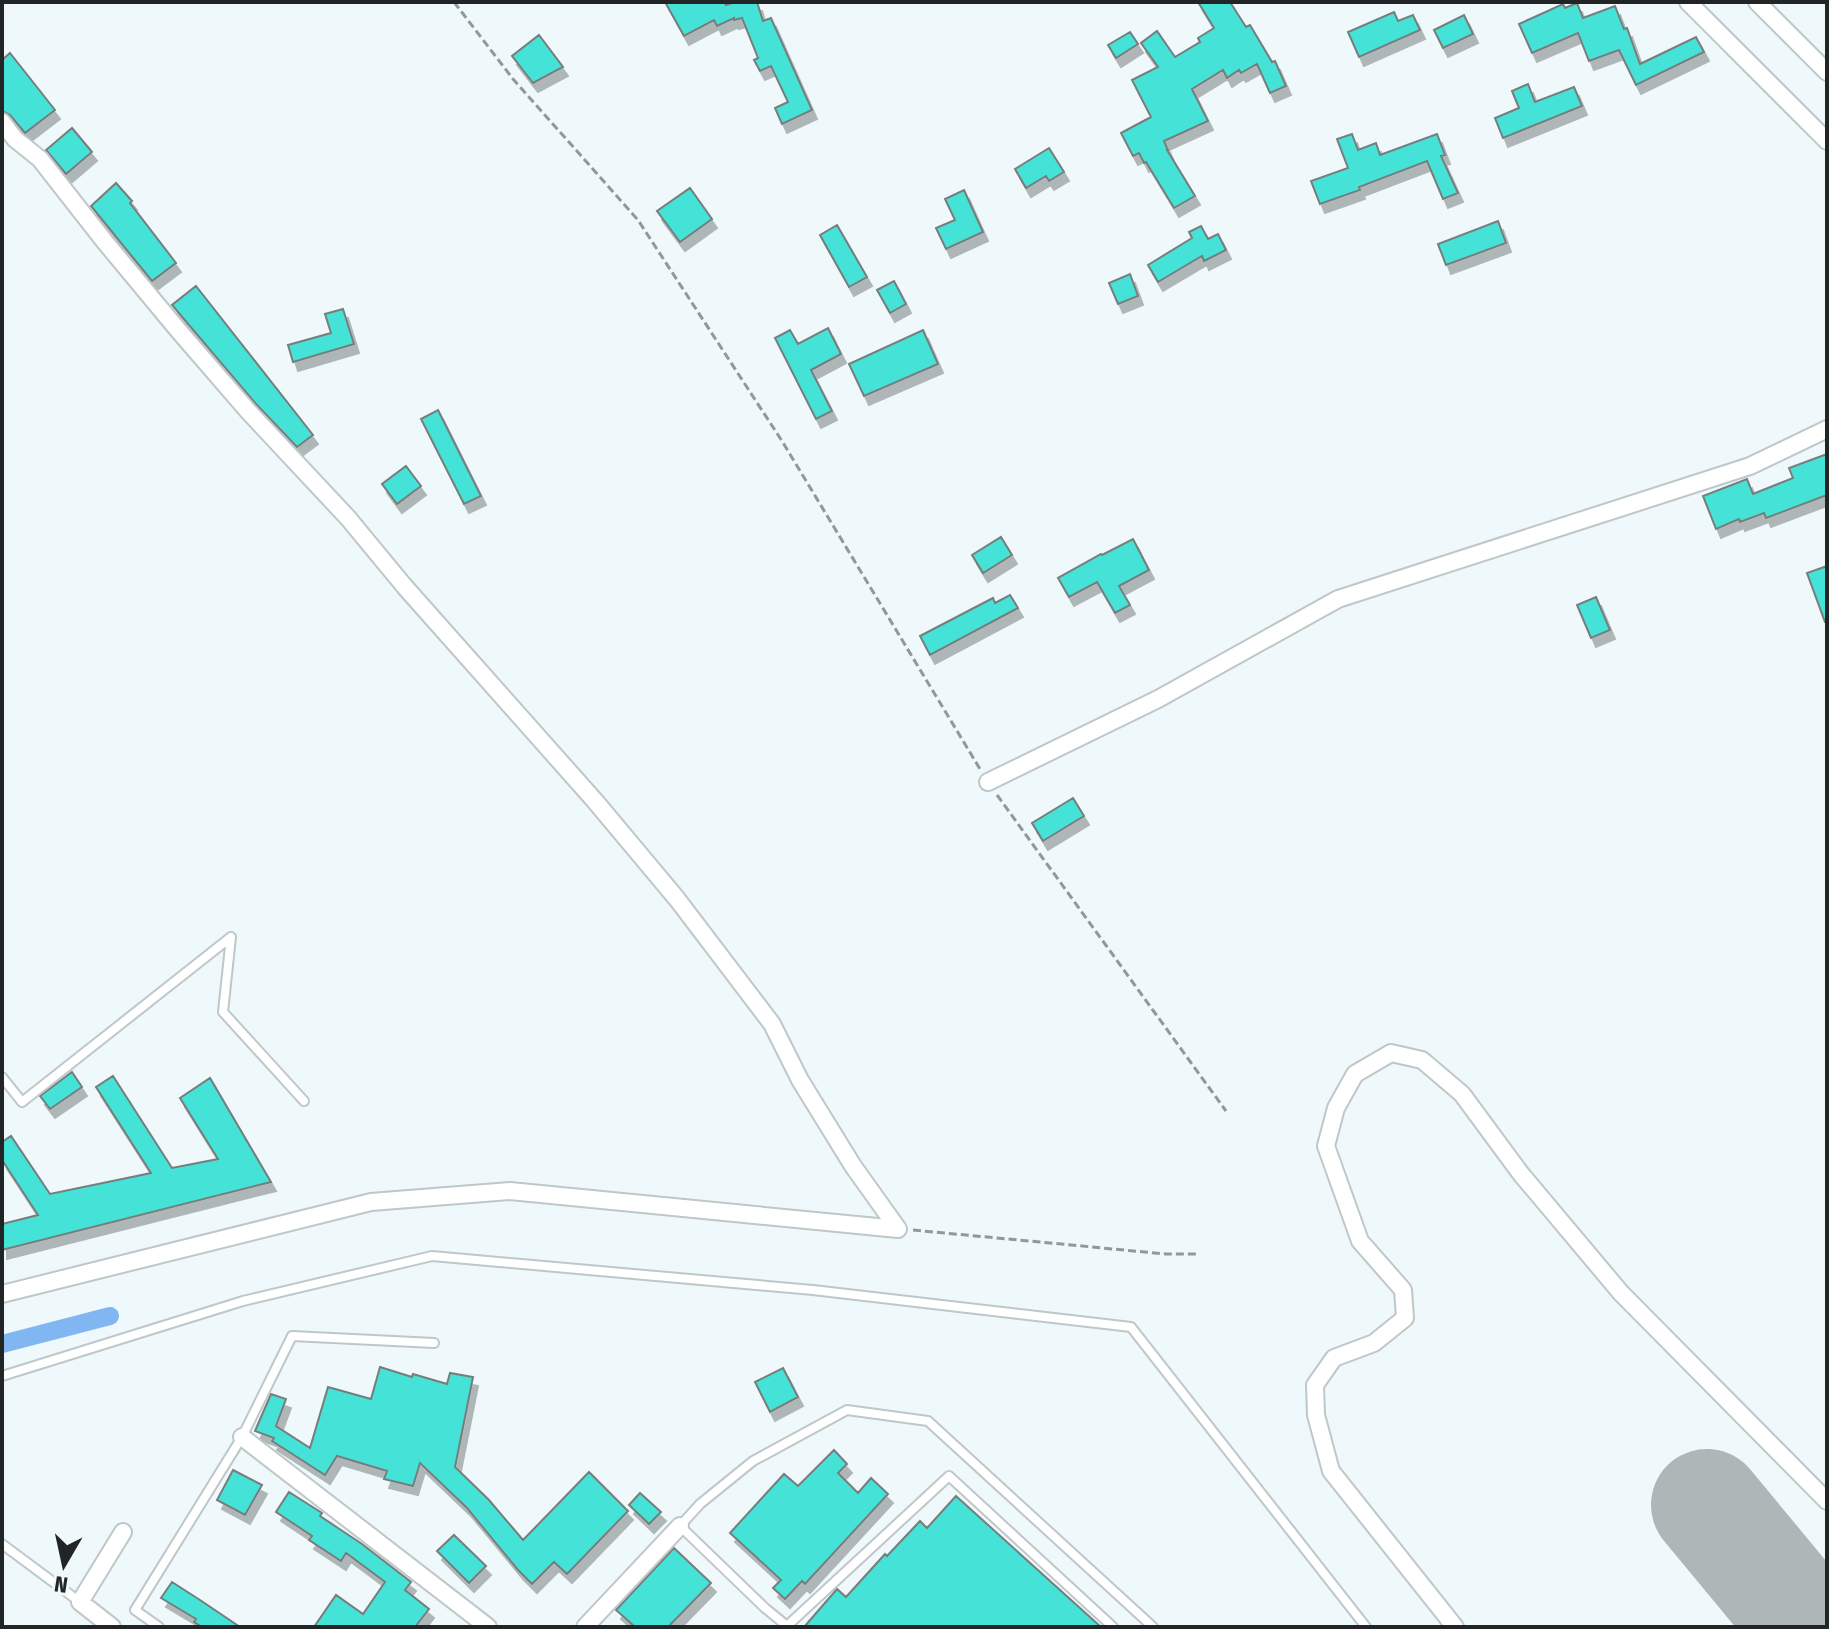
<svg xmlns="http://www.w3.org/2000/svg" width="1829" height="1629" font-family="'Fira Sans Condensed',sans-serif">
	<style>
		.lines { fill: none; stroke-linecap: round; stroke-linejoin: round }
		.canal { stroke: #80b7f2; stroke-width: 18 }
		.runway { stroke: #afb6b8; stroke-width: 112 }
		.building { fill: #45e2d8; stroke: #767e7d; stroke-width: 2; filter: url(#shadow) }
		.lane-casing { stroke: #bec7c9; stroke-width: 12 }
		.street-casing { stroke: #bec7c9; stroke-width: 20 }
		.path { stroke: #92989a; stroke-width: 3; stroke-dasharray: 8 4; stroke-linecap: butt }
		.lane { stroke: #fff; stroke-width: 8 }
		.street { stroke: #fff; stroke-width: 16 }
	</style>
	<defs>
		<filter id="shadow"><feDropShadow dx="5" dy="9" stdDeviation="0" flood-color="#0004"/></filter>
	</defs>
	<rect width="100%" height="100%" fill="#eff8fa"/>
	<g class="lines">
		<!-- canal -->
		<path class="canal" d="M 2,1344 L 110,1316"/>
		<!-- runway -->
		<path class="runway" d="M 1707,1505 L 1808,1627"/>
	</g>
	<!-- building -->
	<path class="building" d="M 665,2 L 724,2 L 726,5 L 735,2 L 757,2 L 763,21 L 771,18 L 812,110 L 782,124 L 775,108 L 788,102 L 771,66 L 760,71 L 754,60 L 758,58 L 742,18 L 734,20 L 734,18 L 717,26 L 714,20 L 684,36 Z
		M 1198,2 L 1230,2 L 1246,27 L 1250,25 L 1272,62 L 1275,61 L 1286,86 L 1270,93 L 1257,64 L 1241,73 L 1239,70 L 1227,78 L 1223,70 L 1192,89 L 1208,121 L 1164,141 L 1168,150 L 1167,150 L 1195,196 L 1174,208 L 1146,162 L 1144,163 L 1139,153 L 1133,156 L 1121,133 L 1151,117 L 1132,80 L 1158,67 L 1141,43 L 1157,31 L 1175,57 L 1200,42 L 1198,38 L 1214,28 Z
		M 1577,3 L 1583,18 L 1615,6 L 1624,29 L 1627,28 L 1640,64 L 1696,37 L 1704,52 L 1636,85 L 1619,50 L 1589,61 L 1578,33 L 1532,53 L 1519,24 L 1563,4 L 1565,8 Z
		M 1394,12 L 1398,21 L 1413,15 L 1420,30 L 1359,57 L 1348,32 Z
		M 1464,15 L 1473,34 L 1443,48 L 1434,30 Z
		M 1130,32 L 1138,44 L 1116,58 L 1108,45 Z
		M 539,35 L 563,67 L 533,83 L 512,56 Z
		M 10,53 L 55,110 L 25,133 L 10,115 L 2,111 L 2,60 Z
		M 1528,84 L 1535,102 L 1574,87 L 1582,106 L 1503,138 L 1495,118 L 1519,108 L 1512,91 Z
		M 72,128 L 92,152 L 66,174 L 46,150 Z
		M 1352,134 L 1358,150 L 1376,143 L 1380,155 L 1437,134 L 1445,155 L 1441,156 L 1458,193 L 1443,199 L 1427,161 L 1359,187 L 1360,190 L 1320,204 L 1311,181 L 1348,168 L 1337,139 Z
		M 1049,148 L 1064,172 L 1049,181 L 1046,176 L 1026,188 L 1015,169 Z
		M 116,183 L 132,201 L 130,203 L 176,263 L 152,281 L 91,206 Z
		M 690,188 L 712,219 L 680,242 L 657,211 Z
		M 964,190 L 983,232 L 946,249 L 936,228 L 955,220 L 945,199 Z
		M 1498,221 L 1506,243 L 1446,265 L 1438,244 Z
		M 837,225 L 867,277 L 849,287 L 820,235 Z
		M 1201,226 L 1208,239 L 1218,234 L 1226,250 L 1204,261 L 1202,256 L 1158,282 L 1148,265 L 1192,238 L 1189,232 Z
		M 1130,274 L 1138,296 L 1118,304 L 1109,283 Z
		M 894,281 L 906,304 L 890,313 L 877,290 Z
		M 196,286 L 313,435 L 297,447 L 256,404 L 172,305 Z
		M 343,309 L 354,344 L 293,362 L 288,345 L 331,333 L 325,314 Z
		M 828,328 L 841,354 L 811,370 L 832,411 L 816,419 L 775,338 L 790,330 L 798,344 Z
		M 923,330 L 938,364 L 864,396 L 849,364 Z
		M 438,410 L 481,496 L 464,504 L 421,419 Z
		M 1827,454 L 1827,495 L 1766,518 L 1764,513 L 1740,522 L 1739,519 L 1716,529 L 1703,496 L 1747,479 L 1753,494 L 1793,478 L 1789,468 Z
		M 406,466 L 421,486 L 397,504 L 382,484 Z
		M 1001,537 L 1012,555 L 983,573 L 972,555 Z
		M 1133,539 L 1149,570 L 1119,586 L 1130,605 L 1115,613 L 1097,582 L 1069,597 L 1058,578 L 1101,554 L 1102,555 Z
		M 1827,566 L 1827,622 L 1825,622 L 1807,573 Z
		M 1010,595 L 1018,608 L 930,655 L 920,636 L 993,598 L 995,603 Z
		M 1596,597 L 1610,630 L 1591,638 L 1577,605 Z
		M 1073,798 L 1084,816 L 1043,841 L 1032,823 Z
		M 72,1072 L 82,1087 L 50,1109 L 40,1096 Z
		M 113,1076 L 172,1168 L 218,1159 L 180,1098 L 210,1078 L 271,1182 L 2,1250 L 2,1224 L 38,1215 L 2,1160 L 2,1142 L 11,1136 L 50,1194 L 151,1173 L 96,1087 Z
		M 380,1367 L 412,1377 L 413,1374 L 447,1384 L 450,1373 L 473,1377 L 455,1467 L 489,1500 L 523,1540 L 589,1472 L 628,1511 L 567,1574 L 554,1562 L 532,1584 L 518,1570 L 467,1508 L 420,1463 L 413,1486 L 384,1479 L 387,1471 L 337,1456 L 325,1475 L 272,1441 L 274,1438 L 255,1431 L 271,1394 L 286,1399 L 276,1426 L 310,1448 L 328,1387 L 371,1399 Z
		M 783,1368 L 798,1397 L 770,1412 L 755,1382 Z
		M 834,1450 L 847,1464 L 838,1473 L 858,1493 L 871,1478 L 888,1494 L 805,1584 L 802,1581 L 785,1599 L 773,1588 L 781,1580 L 730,1533 L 784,1474 L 798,1486 Z
		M 233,1470 L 262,1485 L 245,1515 L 217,1500 Z
		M 289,1492 L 322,1513 L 320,1516 L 362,1544 L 411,1582 L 405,1590 L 429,1609 L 415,1627 L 314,1627 L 336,1595 L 363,1614 L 385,1582 L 346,1553 L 341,1561 L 309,1540 L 312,1536 L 276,1512 Z
		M 640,1493 L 661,1512 L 649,1524 L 629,1505 Z
		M 956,1496 L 1101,1627 L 804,1627 L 837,1589 L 846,1597 L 885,1554 L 887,1556 L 920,1521 L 927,1528 Z
		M 454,1535 L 486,1566 L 469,1583 L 437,1551 Z
		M 674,1548 L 711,1583 L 668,1627 L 635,1627 L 616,1610 Z
		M 172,1582 L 200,1600 L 240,1627 L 202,1627 L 194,1622 L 196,1619 L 161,1598 Z"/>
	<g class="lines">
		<!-- lane casing -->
		<g class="lane-casing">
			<path id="lane" d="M 2,1077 L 22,1102 L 231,937 L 223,1012 L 304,1101
				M 2,1376 L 243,1301 L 432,1256 L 813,1290 L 1131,1327 L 1366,1627
				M 2,1544 L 80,1602
				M 787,1626 L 949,1476 L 1113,1627
				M 159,1627 L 135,1610 L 242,1437 L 292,1336 L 434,1343
				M 786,1627 L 787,1626 L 765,1608 L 680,1526 L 700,1504 L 753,1461 L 847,1410 L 928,1421 L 1153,1627"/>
		</g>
		<!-- street casing -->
		<g class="street-casing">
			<path id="street" d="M 1688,2 L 1827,141
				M 1757,2 L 1827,72
				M 2,122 L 15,139 L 40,159 L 105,242 L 178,330 L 248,411 L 348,518 L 405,587 L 595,801 L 677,899 L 772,1024 L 800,1080 L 853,1166 L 898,1229 L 510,1191 L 371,1202 L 2,1294
				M 988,782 L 1158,699 L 1338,599 L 1750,466 L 1827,429
				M 242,1437 L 488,1627
				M 112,1627 L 80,1602 L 123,1532
				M 585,1627 L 680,1526
				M 1455,1627 L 1331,1471 L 1316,1415 L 1315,1385 L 1334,1358 L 1374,1343 L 1405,1318 L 1403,1290 L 1360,1241 L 1326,1146 L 1336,1108 L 1355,1074 L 1391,1053 L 1422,1060 L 1462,1094 L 1521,1174 L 1621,1293 L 1827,1501"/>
		</g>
		<!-- path -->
		<path class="path" d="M 454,2 L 513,79 L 638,220 L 782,441 L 980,769
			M 997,795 L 1226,1111
			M 913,1230 L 1166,1254 L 1197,1254"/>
		<!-- lane -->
		<use href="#lane" class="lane"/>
		<!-- street -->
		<use href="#street" class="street"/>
	</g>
	<!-- border -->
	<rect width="1829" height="1629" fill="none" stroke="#222526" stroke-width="8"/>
	<!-- north arrow -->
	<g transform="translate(64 1565) rotate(189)" stroke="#eff8fa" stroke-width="6" paint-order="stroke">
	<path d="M0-6L14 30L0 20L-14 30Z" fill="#222526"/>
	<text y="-12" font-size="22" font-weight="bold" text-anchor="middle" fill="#222526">N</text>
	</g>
</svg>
